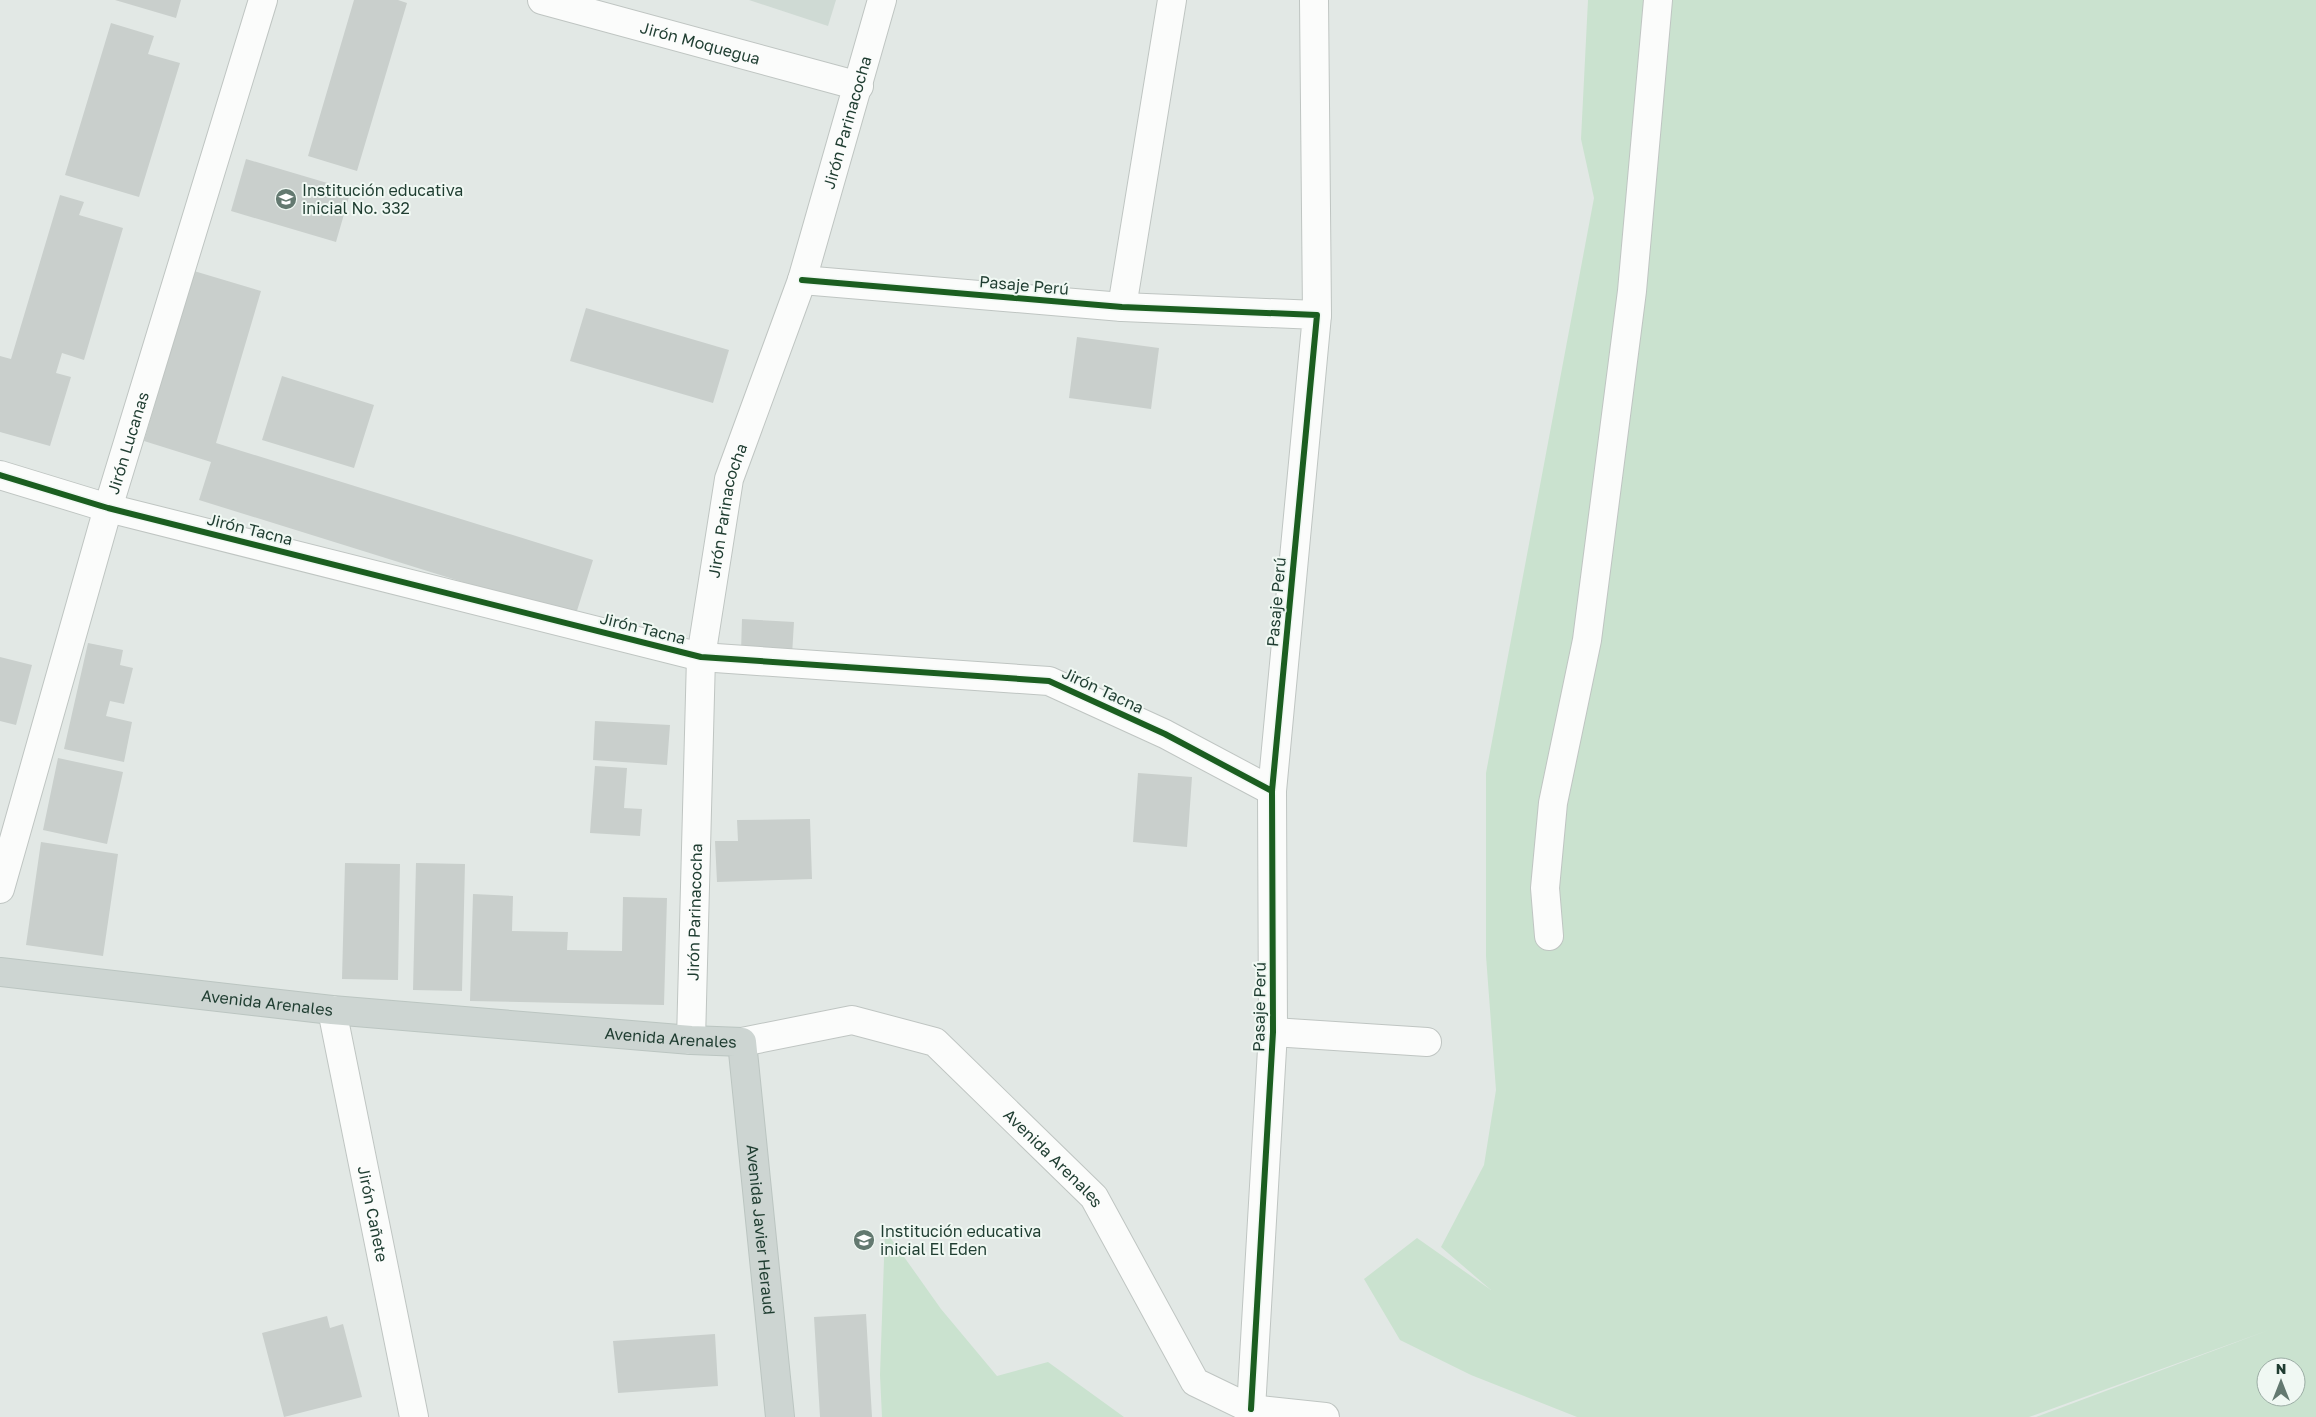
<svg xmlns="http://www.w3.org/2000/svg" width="2316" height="1417" font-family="'Golos Text',sans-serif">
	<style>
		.built { fill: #cfdad4 }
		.green { fill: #cae2cf; fill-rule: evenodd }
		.building { fill: #c9cfcc }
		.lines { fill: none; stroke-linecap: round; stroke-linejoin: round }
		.minor-casing { stroke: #bfc5c2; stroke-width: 30 }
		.major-casing { stroke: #bbc5c1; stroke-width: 30 }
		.minor { stroke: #fbfcfb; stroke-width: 28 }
		.major { stroke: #cdd5d2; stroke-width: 28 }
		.cycleway-casing { stroke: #f0f8f3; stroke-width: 9 }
		.cycleway { stroke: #1b5e20; stroke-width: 6 }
		.labels { text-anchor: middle; stroke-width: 4; stroke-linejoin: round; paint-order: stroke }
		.street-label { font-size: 16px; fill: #1f3d31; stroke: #f0f8f3 }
		.poi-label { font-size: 16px; fill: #1f3d31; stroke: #f0f8f3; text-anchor: start }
	</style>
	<rect width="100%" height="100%" fill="#e2e8e5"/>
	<!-- built -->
	<path class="built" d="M 749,0 L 836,0 L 828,26 Z"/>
	<!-- green -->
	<path class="green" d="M 1588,0 L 2316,0 L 2316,1417 L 2036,1417 L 2269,1330 L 2029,1417 L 1577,1417 L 1471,1375 L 1400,1340 L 1364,1279 L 1417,1238 L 1491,1290 L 1441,1247 L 1484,1165 L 1496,1090 L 1486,956 L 1486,773 L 1594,198 L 1581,139 ZM 2266,1367 L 2296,1367 L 2296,1397 L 2266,1397 Z
		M 885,1230 L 941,1309 L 997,1376 L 1048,1362 L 1124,1417 L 882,1417 L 880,1375 Z"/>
	<!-- building -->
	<path class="building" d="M 115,0 L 181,0 L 176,18 Z
		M 354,0 L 398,0 L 407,3 L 357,171 L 308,156 Z
		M 111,23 L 154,36 L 148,54 L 180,63 L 139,197 L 65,175 Z
		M 246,159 L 351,190 L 336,242 L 231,211 Z
		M 60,195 L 84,202 L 79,215 L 123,228 L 84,360 L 62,353 L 56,373 L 71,377 L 50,446 L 0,432 L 0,356 L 11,359 Z
		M 194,271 L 261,291 L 216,443 L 593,560 L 575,617 L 199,500 L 211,462 L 144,441 Z
		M 586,308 L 729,350 L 713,403 L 570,361 Z
		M 1077,337 L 1159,348 L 1151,409 L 1069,398 Z
		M 282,376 L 374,405 L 354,468 L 262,440 Z
		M 742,619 L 794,622 L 792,655 L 741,652 Z
		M 88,643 L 123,650 L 120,665 L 133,668 L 124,704 L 110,701 L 106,716 L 132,722 L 124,762 L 64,749 Z
		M 0,657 L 32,665 L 16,725 L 0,721 Z
		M 595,721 L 670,725 L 667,765 L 593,760 Z
		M 58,758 L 123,772 L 107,844 L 43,830 Z
		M 595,766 L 627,768 L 624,808 L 642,809 L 640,836 L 590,833 Z
		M 1138,773 L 1192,777 L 1187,847 L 1133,842 Z
		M 810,819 L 812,879 L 717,882 L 715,841 L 738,841 L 737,820 Z
		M 41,842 L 118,854 L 103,956 L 26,945 Z
		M 345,863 L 400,864 L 398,980 L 342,979 Z
		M 416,863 L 465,864 L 462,991 L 413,990 Z
		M 473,894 L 513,896 L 512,931 L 568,932 L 567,950 L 622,951 L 623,897 L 667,898 L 664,1005 L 470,1001 Z
		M 866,1314 L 872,1417 L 820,1417 L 814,1317 Z
		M 327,1316 L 330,1328 L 343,1324 L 362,1397 L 284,1417 L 262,1333 Z
		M 715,1334 L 718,1386 L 618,1393 L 613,1341 Z"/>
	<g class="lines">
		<!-- minor casing -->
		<g class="minor-casing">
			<g id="minor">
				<path id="s1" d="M 542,0 L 859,86"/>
				<path d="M 1314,0 L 1317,315"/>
				<path d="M 802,280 L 1122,307 L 1317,315 L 1272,791 L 1273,1032 L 1251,1409"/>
				<path d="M 1122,307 L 1172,0"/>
				<path d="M 0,475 L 108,508 L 701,657 L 1049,681 L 1165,734 L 1272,791"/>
				<path id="s2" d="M 0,889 L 108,508 L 263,0"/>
				<path d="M 1549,936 L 1545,888 L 1553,803 L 1587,640 L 1632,291 L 1658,0"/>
				<path id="s3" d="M 332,1010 L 414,1417"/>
				<path d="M 1273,1032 L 1427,1042"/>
				<path id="s4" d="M 691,1040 L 701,657 L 729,479 L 802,280 L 882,0"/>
				<path id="s5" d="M 742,1042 L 852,1020 L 935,1042 L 1094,1197 L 1195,1382 L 1251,1409 L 1325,1417"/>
			</g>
		</g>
		<!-- major casing -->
		<g class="major-casing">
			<g id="major">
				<path id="s6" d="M 0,972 L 332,1010 L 691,1040 L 742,1042 L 780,1417"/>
			</g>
		</g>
		<!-- minor -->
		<use href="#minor" class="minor"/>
		<!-- major -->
		<use href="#major" class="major"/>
		<!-- cycleway casing -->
		<g class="cycleway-casing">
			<path id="cycleway" d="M 802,280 L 1122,307 L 1317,315 L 1272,791 L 1273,1032 L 1251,1409
				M 0,475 L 108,508 L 701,657 L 1049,681 L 1165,734 L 1272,791"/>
		</g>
		<!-- cycleway -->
		<use href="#cycleway" class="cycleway"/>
	</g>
	<!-- icons -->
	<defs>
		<g id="school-disc" transform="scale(1.125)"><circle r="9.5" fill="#637970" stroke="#f0f8f3"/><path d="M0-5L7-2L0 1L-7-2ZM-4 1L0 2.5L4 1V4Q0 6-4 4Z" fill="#fff"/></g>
	</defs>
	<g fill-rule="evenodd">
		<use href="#school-disc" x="286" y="199"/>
		<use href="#school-disc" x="864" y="1240"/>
	</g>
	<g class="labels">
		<!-- street labels -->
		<g class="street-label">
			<text dy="6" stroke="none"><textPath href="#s1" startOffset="164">Jirón Moquegua</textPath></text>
			<text dy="6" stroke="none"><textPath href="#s4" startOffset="939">Jirón Parinacocha</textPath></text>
			<text transform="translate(1024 285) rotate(5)" y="6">Pasaje Perú</text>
			<text dy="6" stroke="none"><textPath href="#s2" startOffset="464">Jirón Lucanas</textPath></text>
			<text dy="6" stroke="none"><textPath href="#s4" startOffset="532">Jirón Parinacocha</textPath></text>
			<text transform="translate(250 529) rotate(14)" y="6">Jirón Tacna</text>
			<text transform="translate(1276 602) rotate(-85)" y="6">Pasaje Perú</text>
			<text transform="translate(643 628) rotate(14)" y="6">Jirón Tacna</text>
			<text transform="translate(1103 690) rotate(25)" y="6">Jirón Tacna</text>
			<text dy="6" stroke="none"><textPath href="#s4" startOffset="128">Jirón Parinacocha</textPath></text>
			<text dy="6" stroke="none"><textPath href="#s6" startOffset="269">Avenida Arenales</textPath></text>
			<text transform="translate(1259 1007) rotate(-89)" y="6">Pasaje Perú</text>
			<text dy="6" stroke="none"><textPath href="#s6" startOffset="674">Avenida Arenales</textPath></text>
			<text dy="6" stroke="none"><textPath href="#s5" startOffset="364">Avenida Arenales</textPath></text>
			<text dy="6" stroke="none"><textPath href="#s3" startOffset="208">Jirón Cañete</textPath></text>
			<text dy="6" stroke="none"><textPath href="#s6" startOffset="934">Avenida Javier Heraud</textPath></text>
		</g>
		<!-- poi labels -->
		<g class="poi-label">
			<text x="302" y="196">Institución educativa<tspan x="302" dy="18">inicial No. 332</tspan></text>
			<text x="880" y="1237">Institución educativa<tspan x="880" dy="18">inicial El Eden</tspan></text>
		</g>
	</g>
	<!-- north arrow -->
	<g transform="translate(2281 1382)"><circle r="24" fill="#f0f8f3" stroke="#9cada5"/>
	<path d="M0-4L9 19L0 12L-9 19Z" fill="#637970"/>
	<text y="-8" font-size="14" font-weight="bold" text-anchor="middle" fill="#1f3d31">N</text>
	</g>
</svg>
